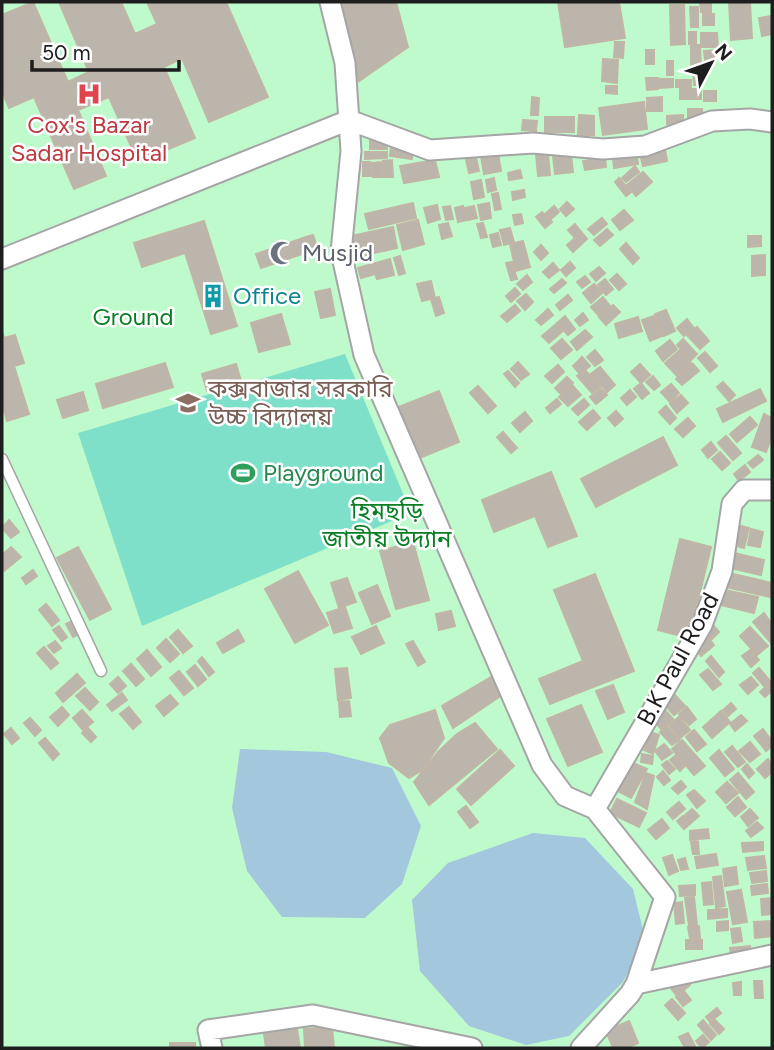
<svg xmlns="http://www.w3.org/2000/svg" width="774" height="1050" font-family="Figtree,'Noto Sans Bengali',sans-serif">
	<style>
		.park { fill: #bffacd }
		.pitch { fill: #7fe0c9 }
		.water { fill: #a3c7dd }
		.building { fill: #bcb5ac; stroke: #c1b6a5; stroke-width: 2 }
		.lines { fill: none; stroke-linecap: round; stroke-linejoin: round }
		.lane-casing { stroke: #a5a5a5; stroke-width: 13 }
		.street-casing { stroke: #a5a5a5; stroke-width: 23 }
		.lane { stroke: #fff; stroke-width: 10 }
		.street { stroke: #fff; stroke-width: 19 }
		.labels { text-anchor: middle; stroke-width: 5; stroke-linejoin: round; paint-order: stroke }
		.health-label { font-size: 24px; fill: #be3a42; stroke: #fff }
		.worship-label { font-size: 24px; fill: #5b616d; stroke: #fff; text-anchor: start }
		.culture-label { font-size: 24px; fill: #0d838f; stroke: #fff; text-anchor: start }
		.park-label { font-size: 24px; fill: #0a7e25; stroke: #fff }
		.education-label { font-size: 24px; fill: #785e54; stroke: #fff; text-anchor: start }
		.leisure-label { font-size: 24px; fill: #27864d; stroke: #fff; text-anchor: start }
		.street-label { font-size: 24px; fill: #1e1e1e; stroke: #fff }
	</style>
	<rect width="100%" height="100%" fill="#efede3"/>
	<!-- park -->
	<path class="park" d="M 2,2 L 772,2 L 772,1048 L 2,1048 Z"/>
	<!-- pitch -->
	<path class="pitch" d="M 345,354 L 411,513 L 142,626 L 78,433 Z"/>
	<!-- water -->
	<path class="water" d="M 240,749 L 326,752 L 392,768 L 421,826 L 402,884 L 365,918 L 282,917 L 247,871 L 232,808 Z
		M 533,833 L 585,838 L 633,889 L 645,938 L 623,982 L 569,1036 L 526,1045 L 469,1026 L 420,971 L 412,900 L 448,863 Z"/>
	<!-- building -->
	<path class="building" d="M 33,2 L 68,82 L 89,72 L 59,2 L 121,2 L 135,34 L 157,24 L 147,2 L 226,2 L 268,97 L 209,122 L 182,58 L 164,67 L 195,138 L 138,162 L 109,97 L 78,110 L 106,176 L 74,189 L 34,97 L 9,108 L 2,91 L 2,15 Z
		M 338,2 L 396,2 L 408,47 L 359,81 Z
		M 558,2 L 619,2 L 625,38 L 565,47 Z
		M 700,2 L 711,2 L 711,12 L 701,12 Z
		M 729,2 L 750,2 L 752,38 L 731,40 Z
		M 670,5 L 684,5 L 685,44 L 671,45 Z
		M 690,7 L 698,7 L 698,27 L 691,27 Z
		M 703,14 L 714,14 L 714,25 L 703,25 Z
		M 772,16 L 772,34 L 762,36 L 759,18 Z
		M 689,32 L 696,32 L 696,44 L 689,44 Z
		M 701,33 L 717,33 L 718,47 L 701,47 Z
		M 615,42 L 624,42 L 623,58 L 614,57 Z
		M 691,45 L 700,45 L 701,68 L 691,68 Z
		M 646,50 L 654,50 L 654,64 L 646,64 Z
		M 717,50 L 717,59 L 705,60 L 704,51 Z
		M 603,59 L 618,60 L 617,83 L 602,81 Z
		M 667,61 L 673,61 L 673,75 L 667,75 Z
		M 693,70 L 702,70 L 703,85 L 694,85 Z
		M 646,78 L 658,78 L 658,89 L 647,90 Z
		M 659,79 L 673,79 L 673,87 L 660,88 Z
		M 676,80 L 691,80 L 691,87 L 676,87 Z
		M 606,86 L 617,86 L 617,94 L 606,93 Z
		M 680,89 L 701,89 L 701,99 L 680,99 Z
		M 704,91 L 716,91 L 716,101 L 704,101 Z
		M 532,97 L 539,98 L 538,115 L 531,115 Z
		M 662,97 L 662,111 L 647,111 L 647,98 Z
		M 644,102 L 647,129 L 603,135 L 599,108 Z
		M 688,109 L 702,109 L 703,119 L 688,119 Z
		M 579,115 L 594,116 L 594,135 L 578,135 Z
		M 683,115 L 683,124 L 667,124 L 667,116 Z
		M 545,117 L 574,117 L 574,132 L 545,132 Z
		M 523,120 L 537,121 L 536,131 L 522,130 Z
		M 387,140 L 387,149 L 370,149 L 370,141 Z
		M 391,146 L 413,149 L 412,159 L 390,156 Z
		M 665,149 L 667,161 L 643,166 L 640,154 Z
		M 365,152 L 387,152 L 387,158 L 365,159 Z
		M 475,153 L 479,171 L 469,173 L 465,155 Z
		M 498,153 L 501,171 L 484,174 L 481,156 Z
		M 548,153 L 550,175 L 538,176 L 536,154 Z
		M 571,154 L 573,172 L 555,174 L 553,156 Z
		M 637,156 L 638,164 L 614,168 L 613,159 Z
		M 605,158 L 606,167 L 585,170 L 583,161 Z
		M 392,160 L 393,177 L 384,177 L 383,161 Z
		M 435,160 L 439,177 L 404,183 L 400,166 Z
		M 363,162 L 370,162 L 371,176 L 363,176 Z
		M 382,162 L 382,177 L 373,177 L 372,163 Z
		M 635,166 L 639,172 L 626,182 L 622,178 Z
		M 520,170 L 522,178 L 509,180 L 508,173 Z
		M 643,172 L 652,182 L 636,196 L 627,185 Z
		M 494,178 L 496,190 L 488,192 L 486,180 Z
		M 619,178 L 631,192 L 626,196 L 615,182 Z
		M 481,180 L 484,197 L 474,199 L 471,182 Z
		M 524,190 L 525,197 L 513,200 L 512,192 Z
		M 498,193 L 501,209 L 495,210 L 492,194 Z
		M 567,202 L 574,209 L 566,216 L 560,209 Z
		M 413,203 L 416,218 L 369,229 L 365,214 Z
		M 489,203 L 491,218 L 481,220 L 478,205 Z
		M 437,205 L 440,219 L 428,223 L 424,208 Z
		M 450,206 L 453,219 L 446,220 L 443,207 Z
		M 463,206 L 467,220 L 458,222 L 455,208 Z
		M 474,206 L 477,218 L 468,220 L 465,208 Z
		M 554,206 L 559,212 L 551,219 L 546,213 Z
		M 624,210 L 633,220 L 620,230 L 612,220 Z
		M 542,212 L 552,222 L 545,228 L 536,217 Z
		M 521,214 L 523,223 L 515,225 L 513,215 Z
		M 602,218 L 607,224 L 594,235 L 588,229 Z
		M 418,220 L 424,244 L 403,250 L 397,225 Z
		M 204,221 L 237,326 L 211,334 L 185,253 L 142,267 L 134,243 Z
		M 448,223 L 452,236 L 442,239 L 439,225 Z
		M 483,223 L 487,237 L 481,238 L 477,224 Z
		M 575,224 L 587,239 L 573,252 L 567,245 L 575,238 L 568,230 Z
		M 393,227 L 397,248 L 356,257 L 351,236 Z
		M 510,228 L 514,242 L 504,245 L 500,230 Z
		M 607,229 L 613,235 L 600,246 L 594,240 Z
		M 498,233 L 501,245 L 493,247 L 490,235 Z
		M 313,235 L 318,249 L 308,252 L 303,238 Z
		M 748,236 L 761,236 L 761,246 L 748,247 Z
		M 303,238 L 308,252 L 261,268 L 256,254 Z
		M 523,241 L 530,267 L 516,271 L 510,244 Z
		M 626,243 L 639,258 L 633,264 L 620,249 Z
		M 541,245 L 548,253 L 541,260 L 534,252 Z
		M 765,255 L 765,275 L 752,276 L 752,256 Z
		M 400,256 L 405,273 L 399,275 L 394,258 Z
		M 390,259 L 394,275 L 377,279 L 375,274 L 361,278 L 358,268 Z
		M 512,262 L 517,279 L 511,280 L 506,263 Z
		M 570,262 L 575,268 L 566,276 L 561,270 Z
		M 553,263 L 559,270 L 549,278 L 543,272 Z
		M 599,267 L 605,273 L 596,281 L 590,274 Z
		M 617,274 L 626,284 L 619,290 L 610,280 Z
		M 527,275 L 532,282 L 523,290 L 517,284 Z
		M 585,276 L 590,282 L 582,288 L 577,282 Z
		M 562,279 L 566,283 L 554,293 L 550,289 Z
		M 605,279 L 613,289 L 606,295 L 598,285 Z
		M 431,281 L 435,298 L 422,301 L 417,284 Z
		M 594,284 L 602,293 L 591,303 L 583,293 Z
		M 515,288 L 520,294 L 511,302 L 506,296 Z
		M 330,289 L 335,315 L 321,318 L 315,292 Z
		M 526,294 L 533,302 L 525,310 L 517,301 Z
		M 568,295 L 572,300 L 560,310 L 556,305 Z
		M 439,297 L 444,313 L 436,316 L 431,299 Z
		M 603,297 L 610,306 L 599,316 L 591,307 Z
		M 515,305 L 520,311 L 507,322 L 501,316 Z
		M 613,305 L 620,312 L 606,325 L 599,317 Z
		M 548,309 L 553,315 L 541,325 L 536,320 Z
		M 666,310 L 675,331 L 664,336 L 655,314 Z
		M 583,313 L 588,320 L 580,326 L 575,320 Z
		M 281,314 L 290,344 L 259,352 L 251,323 Z
		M 565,316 L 575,329 L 568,335 L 557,323 Z
		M 654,316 L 662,336 L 650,341 L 642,320 Z
		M 638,317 L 642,331 L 619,338 L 615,324 Z
		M 687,319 L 694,328 L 684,336 L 677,328 Z
		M 556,324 L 563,331 L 549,343 L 542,336 Z
		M 697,327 L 709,341 L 700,349 L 687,335 Z
		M 585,330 L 592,337 L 577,350 L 571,342 Z
		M 2,331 L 4,338 L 15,335 L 24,363 L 14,366 L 29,414 L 7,421 L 2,403 Z
		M 562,339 L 572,350 L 561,359 L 551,348 Z
		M 683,339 L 697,354 L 691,360 L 677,345 Z
		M 670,340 L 677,349 L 663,361 L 656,351 Z
		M 595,350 L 603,360 L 595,366 L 587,357 Z
		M 680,350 L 691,363 L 677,376 L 665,363 Z
		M 705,352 L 717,366 L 710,372 L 698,358 Z
		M 582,357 L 590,366 L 580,374 L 573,366 Z
		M 518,362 L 529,374 L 521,380 L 511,369 Z
		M 165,363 L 173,387 L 103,408 L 96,384 Z
		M 236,364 L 241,381 L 207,391 L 202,374 Z
		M 640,364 L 650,375 L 641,383 L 631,372 Z
		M 693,364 L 699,371 L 682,385 L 676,379 Z
		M 558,365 L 564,372 L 552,383 L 545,376 Z
		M 600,367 L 615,385 L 607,392 L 591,374 Z
		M 585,370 L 600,387 L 592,393 L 577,376 Z
		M 508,371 L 519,383 L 515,387 L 504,374 Z
		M 653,376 L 660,385 L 654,390 L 646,382 Z
		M 567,377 L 573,383 L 561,394 L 555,388 Z
		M 723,382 L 735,395 L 729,401 L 717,387 Z
		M 641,383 L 649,393 L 642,399 L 634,389 Z
		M 671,384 L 679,393 L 670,402 L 661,392 Z
		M 572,385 L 581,395 L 568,406 L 559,397 Z
		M 478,386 L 496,406 L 488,413 L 470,393 Z
		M 601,389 L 607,395 L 596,404 L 590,397 Z
		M 760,389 L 766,401 L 723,422 L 717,409 Z
		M 630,390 L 636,397 L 627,405 L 621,398 Z
		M 439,391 L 459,442 L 417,459 L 396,408 Z
		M 83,392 L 88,410 L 63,418 L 57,400 Z
		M 681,395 L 688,403 L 677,413 L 670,404 Z
		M 557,399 L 561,404 L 550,413 L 546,408 Z
		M 584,399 L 589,405 L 578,415 L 572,409 Z
		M 666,406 L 676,418 L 670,424 L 659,412 Z
		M 593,410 L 600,418 L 587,430 L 579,422 Z
		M 616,411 L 623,419 L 615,426 L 608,418 Z
		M 525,412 L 532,421 L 520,432 L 512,423 Z
		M 764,414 L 772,418 L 772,436 L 766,452 L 752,447 Z
		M 750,417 L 757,425 L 737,442 L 730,434 Z
		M 688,418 L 695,426 L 683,437 L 675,429 Z
		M 503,432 L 517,448 L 511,453 L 497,437 Z
		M 726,436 L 741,453 L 733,460 L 718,443 Z
		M 663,437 L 677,465 L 596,507 L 581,479 Z
		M 711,442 L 717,450 L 708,458 L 702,450 Z
		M 720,452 L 730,463 L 722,470 L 712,459 Z
		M 758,455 L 763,460 L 753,468 L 748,463 Z
		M 745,465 L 750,472 L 739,481 L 734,474 Z
		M 551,472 L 577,536 L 548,547 L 535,516 L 494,532 L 482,500 Z
		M 9,520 L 19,532 L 11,538 L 2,528 Z
		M 737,525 L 749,528 L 744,548 L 733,545 Z
		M 751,529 L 763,532 L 760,547 L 748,545 Z
		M 680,539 L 711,547 L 689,638 L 658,630 Z
		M 413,542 L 429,600 L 396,609 L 380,551 Z
		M 11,547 L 21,557 L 4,571 L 2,568 L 2,555 Z
		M 78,547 L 111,609 L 90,620 L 57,558 Z
		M 730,552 L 764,560 L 761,575 L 726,567 Z
		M 33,570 L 37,576 L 26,584 L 22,578 Z
		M 298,571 L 328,625 L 295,643 L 265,589 Z
		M 729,573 L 772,583 L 770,597 L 726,587 Z
		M 595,574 L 634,671 L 550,704 L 539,679 L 583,661 L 554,590 Z
		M 347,578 L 356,602 L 339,608 L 331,583 Z
		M 377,585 L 390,616 L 372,624 L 359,593 Z
		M 725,590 L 758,597 L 754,613 L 721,605 Z
		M 46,604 L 59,620 L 52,626 L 39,610 Z
		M 345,607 L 352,628 L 334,633 L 327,613 Z
		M 451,611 L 455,626 L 439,630 L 436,614 Z
		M 764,613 L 772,624 L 771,643 L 753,622 Z
		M 72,621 L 79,634 L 73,637 L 66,624 Z
		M 712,624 L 719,632 L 712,639 L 704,630 Z
		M 59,626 L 67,637 L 62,641 L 53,630 Z
		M 376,626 L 384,643 L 361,654 L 352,637 Z
		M 750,627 L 768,646 L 757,655 L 740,636 Z
		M 178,630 L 192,646 L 183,653 L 170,637 Z
		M 238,630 L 244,641 L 223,653 L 217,643 Z
		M 708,637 L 714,645 L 701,656 L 695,648 Z
		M 166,639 L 179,654 L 170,662 L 157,648 Z
		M 55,641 L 61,648 L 54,653 L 48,646 Z
		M 413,641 L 425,662 L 418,666 L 406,644 Z
		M 44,647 L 58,663 L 51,669 L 37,653 Z
		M 147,650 L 161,667 L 151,676 L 137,659 Z
		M 750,650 L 759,660 L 751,667 L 742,656 Z
		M 711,656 L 724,672 L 719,677 L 706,661 Z
		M 202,657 L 214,672 L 209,676 L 198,661 Z
		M 131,664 L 144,679 L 136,686 L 123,671 Z
		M 195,665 L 206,679 L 198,686 L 187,672 Z
		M 347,668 L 351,698 L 338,700 L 335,669 Z
		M 759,668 L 770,681 L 764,686 L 753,673 Z
		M 708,669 L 721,684 L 713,690 L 700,675 Z
		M 179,671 L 193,688 L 184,695 L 170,678 Z
		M 77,674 L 85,683 L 63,702 L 56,693 Z
		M 118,677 L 126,686 L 118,693 L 110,684 Z
		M 491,677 L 502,695 L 453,728 L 442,706 Z
		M 751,677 L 758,685 L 748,694 L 740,685 Z
		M 770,683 L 772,691 L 765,697 L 760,692 Z
		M 613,685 L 624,712 L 608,719 L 596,691 Z
		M 85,688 L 98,702 L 90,710 L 76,696 Z
		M 122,693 L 127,700 L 112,711 L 107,705 Z
		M 170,695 L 178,704 L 164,716 L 156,706 Z
		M 675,695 L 685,706 L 674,715 L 664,704 Z
		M 349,701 L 351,716 L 340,717 L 339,702 Z
		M 731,703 L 736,709 L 728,716 L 723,710 Z
		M 581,705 L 602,752 L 568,766 L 547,719 Z
		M 62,707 L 69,715 L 58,726 L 50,717 Z
		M 129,707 L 141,722 L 133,729 L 120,714 Z
		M 687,707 L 696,719 L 689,725 L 679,714 Z
		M 664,709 L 673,719 L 661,729 L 653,719 Z
		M 82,710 L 93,722 L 83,730 L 73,718 Z
		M 435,710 L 444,738 L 422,770 L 409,778 L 389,763 L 380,738 L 390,725 Z
		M 721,711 L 730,722 L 712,738 L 703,727 Z
		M 741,715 L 747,721 L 735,731 L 730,724 Z
		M 679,717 L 690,730 L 680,738 L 669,725 Z
		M 30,718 L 41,730 L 35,736 L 24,723 Z
		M 475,723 L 497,749 L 429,805 L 414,782 L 438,752 L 457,734 Z
		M 667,726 L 679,740 L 672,745 L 660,732 Z
		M 11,728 L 19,738 L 12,744 L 4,734 Z
		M 88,728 L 96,737 L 91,742 L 82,733 Z
		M 763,729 L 772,741 L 772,746 L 766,751 L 754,736 Z
		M 694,730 L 706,744 L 697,751 L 686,737 Z
		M 650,732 L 659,735 L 653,754 L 644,750 Z
		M 45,738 L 59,754 L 53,760 L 39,743 Z
		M 682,740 L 705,766 L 694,775 L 672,749 Z
		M 750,742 L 760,754 L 750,762 L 739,751 Z
		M 664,744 L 672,753 L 662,760 L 655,751 Z
		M 732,746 L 745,762 L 738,767 L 725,752 Z
		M 500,750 L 514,766 L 471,805 L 457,789 Z
		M 719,750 L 734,769 L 725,776 L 710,758 Z
		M 642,754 L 653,756 L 652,764 L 641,762 Z
		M 676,755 L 685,766 L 680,771 L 670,760 Z
		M 768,759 L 772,765 L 772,772 L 765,778 L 757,769 Z
		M 667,761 L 675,769 L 669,774 L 662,765 Z
		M 633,763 L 647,769 L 631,798 L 618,791 Z
		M 747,764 L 754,773 L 749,778 L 742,769 Z
		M 663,771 L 670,780 L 664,785 L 657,777 Z
		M 646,773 L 654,776 L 647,809 L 635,802 Z
		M 738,773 L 754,792 L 746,799 L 730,780 Z
		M 681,781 L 686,787 L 678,794 L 672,788 Z
		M 727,782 L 738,793 L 726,803 L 716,792 Z
		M 694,790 L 705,801 L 697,808 L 687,795 Z
		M 738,797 L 746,807 L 735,816 L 727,807 Z
		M 617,799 L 646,813 L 639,827 L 610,813 Z
		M 679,802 L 685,809 L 673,819 L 667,812 Z
		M 466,806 L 478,822 L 470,828 L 458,812 Z
		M 692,809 L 699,816 L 691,823 L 684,816 Z
		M 750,809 L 758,818 L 748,826 L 741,817 Z
		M 683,816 L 690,824 L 684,829 L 677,821 Z
		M 662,819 L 669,828 L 656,839 L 648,830 Z
		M 757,822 L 763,828 L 751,837 L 746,831 Z
		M 708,829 L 709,838 L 690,840 L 690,831 Z
		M 698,841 L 699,854 L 693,854 L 691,842 Z
		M 763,842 L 763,850 L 743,852 L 742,843 Z
		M 716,854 L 718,865 L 697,868 L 695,857 Z
		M 672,855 L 678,871 L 669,875 L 663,858 Z
		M 764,856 L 766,868 L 748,870 L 746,858 Z
		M 685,858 L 688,869 L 681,870 L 678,860 Z
		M 736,867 L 738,884 L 725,886 L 723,869 Z
		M 766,871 L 767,881 L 752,883 L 750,873 Z
		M 721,876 L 725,906 L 716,908 L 713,877 Z
		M 711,882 L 713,904 L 704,905 L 702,883 Z
		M 767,884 L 768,893 L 752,895 L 751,886 Z
		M 695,885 L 695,895 L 680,896 L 679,886 Z
		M 741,890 L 747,922 L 733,924 L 727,892 Z
		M 694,897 L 697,925 L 689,926 L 685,898 Z
		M 771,898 L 772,914 L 762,915 L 761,899 Z
		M 682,902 L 684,923 L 676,924 L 674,903 Z
		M 727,909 L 727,917 L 708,919 L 708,910 Z
		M 728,921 L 728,930 L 717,931 L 717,922 Z
		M 772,921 L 772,936 L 755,938 L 754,922 Z
		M 699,926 L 700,938 L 690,939 L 688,927 Z
		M 740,928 L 742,941 L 733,943 L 731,929 Z
		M 686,940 L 702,940 L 702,949 L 686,949 Z
		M 750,946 L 751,953 L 731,956 L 730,948 Z
		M 683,977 L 690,985 L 677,996 L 670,987 Z
		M 754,981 L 762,981 L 763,998 L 755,998 Z
		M 741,982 L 741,995 L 734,995 L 733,983 Z
		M 684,991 L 691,1000 L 683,1006 L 676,997 Z
		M 672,999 L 685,1013 L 678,1020 L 665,1005 Z
		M 717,1008 L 721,1013 L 710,1022 L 706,1017 Z
		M 703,1020 L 716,1035 L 711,1040 L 698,1025 Z
		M 715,1020 L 724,1029 L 719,1034 L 710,1024 Z
		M 629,1021 L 638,1043 L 627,1048 L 613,1048 L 606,1031 Z
		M 296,1023 L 300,1048 L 266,1048 L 263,1027 Z
		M 332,1027 L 334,1048 L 305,1048 L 304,1029 Z
		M 688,1033 L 696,1048 L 685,1048 L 679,1037 Z
		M 703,1035 L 709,1042 L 702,1048 L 696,1041 Z
		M 170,1043 L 195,1043 L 195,1048 L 170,1048 Z"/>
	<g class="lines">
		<!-- lane casing -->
		<g class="lane-casing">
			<path id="lane" d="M 2,459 L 101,671"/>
		</g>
		<!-- street casing -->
		<g class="street-casing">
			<path id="street" d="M 330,2 L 345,63 L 351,151 L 341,252 L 364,355 L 542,765 L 565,796 L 595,809 L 665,897 L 636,984
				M 2,259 L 349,120 L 430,150 L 533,143 L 603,149 L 645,146 L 712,121 L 750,119 L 772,122
				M 595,809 L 702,625 L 722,571 L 732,504 L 744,490 L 772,490
				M 212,1048 L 208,1030 L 313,1015 L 472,1048
				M 581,1048 L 630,994 L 636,984 L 772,955"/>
		</g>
		<!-- lane -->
		<use href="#lane" class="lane"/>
		<!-- street -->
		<use href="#street" class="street"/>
	</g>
	<!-- icons -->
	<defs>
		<g id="hospital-bare" transform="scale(1.89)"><path d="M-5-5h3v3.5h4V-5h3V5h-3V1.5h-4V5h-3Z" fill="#e0444e" stroke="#fff" stroke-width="2.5" paint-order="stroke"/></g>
		<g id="mosque-bare" transform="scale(1.89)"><path d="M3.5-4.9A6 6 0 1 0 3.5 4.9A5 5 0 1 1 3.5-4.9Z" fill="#6b7280" stroke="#fff" stroke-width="2.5" paint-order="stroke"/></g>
		<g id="building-bare" transform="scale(1.89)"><path d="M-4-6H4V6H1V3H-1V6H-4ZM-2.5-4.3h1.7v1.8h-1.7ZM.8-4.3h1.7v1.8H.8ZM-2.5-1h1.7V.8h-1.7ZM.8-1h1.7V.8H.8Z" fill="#0f9aa8" stroke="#fff" stroke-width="2.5" paint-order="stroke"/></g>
		<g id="school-bare" transform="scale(1.89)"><path d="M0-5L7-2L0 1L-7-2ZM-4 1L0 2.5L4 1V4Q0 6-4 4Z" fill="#8d6e63" stroke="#fff" stroke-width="2.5" paint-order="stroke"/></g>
		<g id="stadium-bare" transform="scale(1.89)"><path d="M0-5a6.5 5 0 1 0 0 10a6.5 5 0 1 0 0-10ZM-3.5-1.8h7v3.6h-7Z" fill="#2e9e5b" stroke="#fff" stroke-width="2.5" paint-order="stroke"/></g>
	</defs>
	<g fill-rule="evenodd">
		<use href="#hospital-bare" x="89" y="94"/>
		<use href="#mosque-bare" x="282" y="253"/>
		<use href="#building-bare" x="213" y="296"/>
		<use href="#school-bare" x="188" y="403"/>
		<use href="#stadium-bare" x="243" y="473"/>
	</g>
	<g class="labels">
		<!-- health labels -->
		<g class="health-label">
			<text x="89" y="133">Cox's Bazar<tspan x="89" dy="28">Sadar Hospital</tspan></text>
		</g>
		<!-- worship labels -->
		<g class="worship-label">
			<text x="302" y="261">Musjid</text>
		</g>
		<!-- culture labels -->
		<g class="culture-label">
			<text x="233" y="304">Office</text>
		</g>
		<!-- park labels -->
		<g class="park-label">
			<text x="133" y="325">Ground</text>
			<text x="387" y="519">হিমছড়ি<tspan x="387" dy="28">জাতীয় উদ্যান</tspan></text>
		</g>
		<!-- education labels -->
		<g class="education-label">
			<text x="208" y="397">কক্সবাজার সরকারি<tspan x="208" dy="28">উচ্চ বিদ্যালয়</tspan></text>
		</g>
		<!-- leisure labels -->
		<g class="leisure-label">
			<text x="263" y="481">Playground</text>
		</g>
		<!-- street labels -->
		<g class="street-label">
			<text transform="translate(678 659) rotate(-62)" y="8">B.K Paul Road</text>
		</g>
	</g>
	<!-- border -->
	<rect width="774" height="1050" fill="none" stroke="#1e1e1e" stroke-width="7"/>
	<!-- north arrow -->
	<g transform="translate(711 63) rotate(49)" stroke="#ffffff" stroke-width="5" paint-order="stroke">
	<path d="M0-5L12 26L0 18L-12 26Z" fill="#1e1e1e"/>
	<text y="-10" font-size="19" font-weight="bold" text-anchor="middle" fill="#1e1e1e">N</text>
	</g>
	<!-- scale -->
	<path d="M32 60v10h147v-10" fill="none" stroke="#1e1e1e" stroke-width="3.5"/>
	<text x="42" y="60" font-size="21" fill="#1e1e1e" stroke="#ffffff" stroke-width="5" paint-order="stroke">50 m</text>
</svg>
